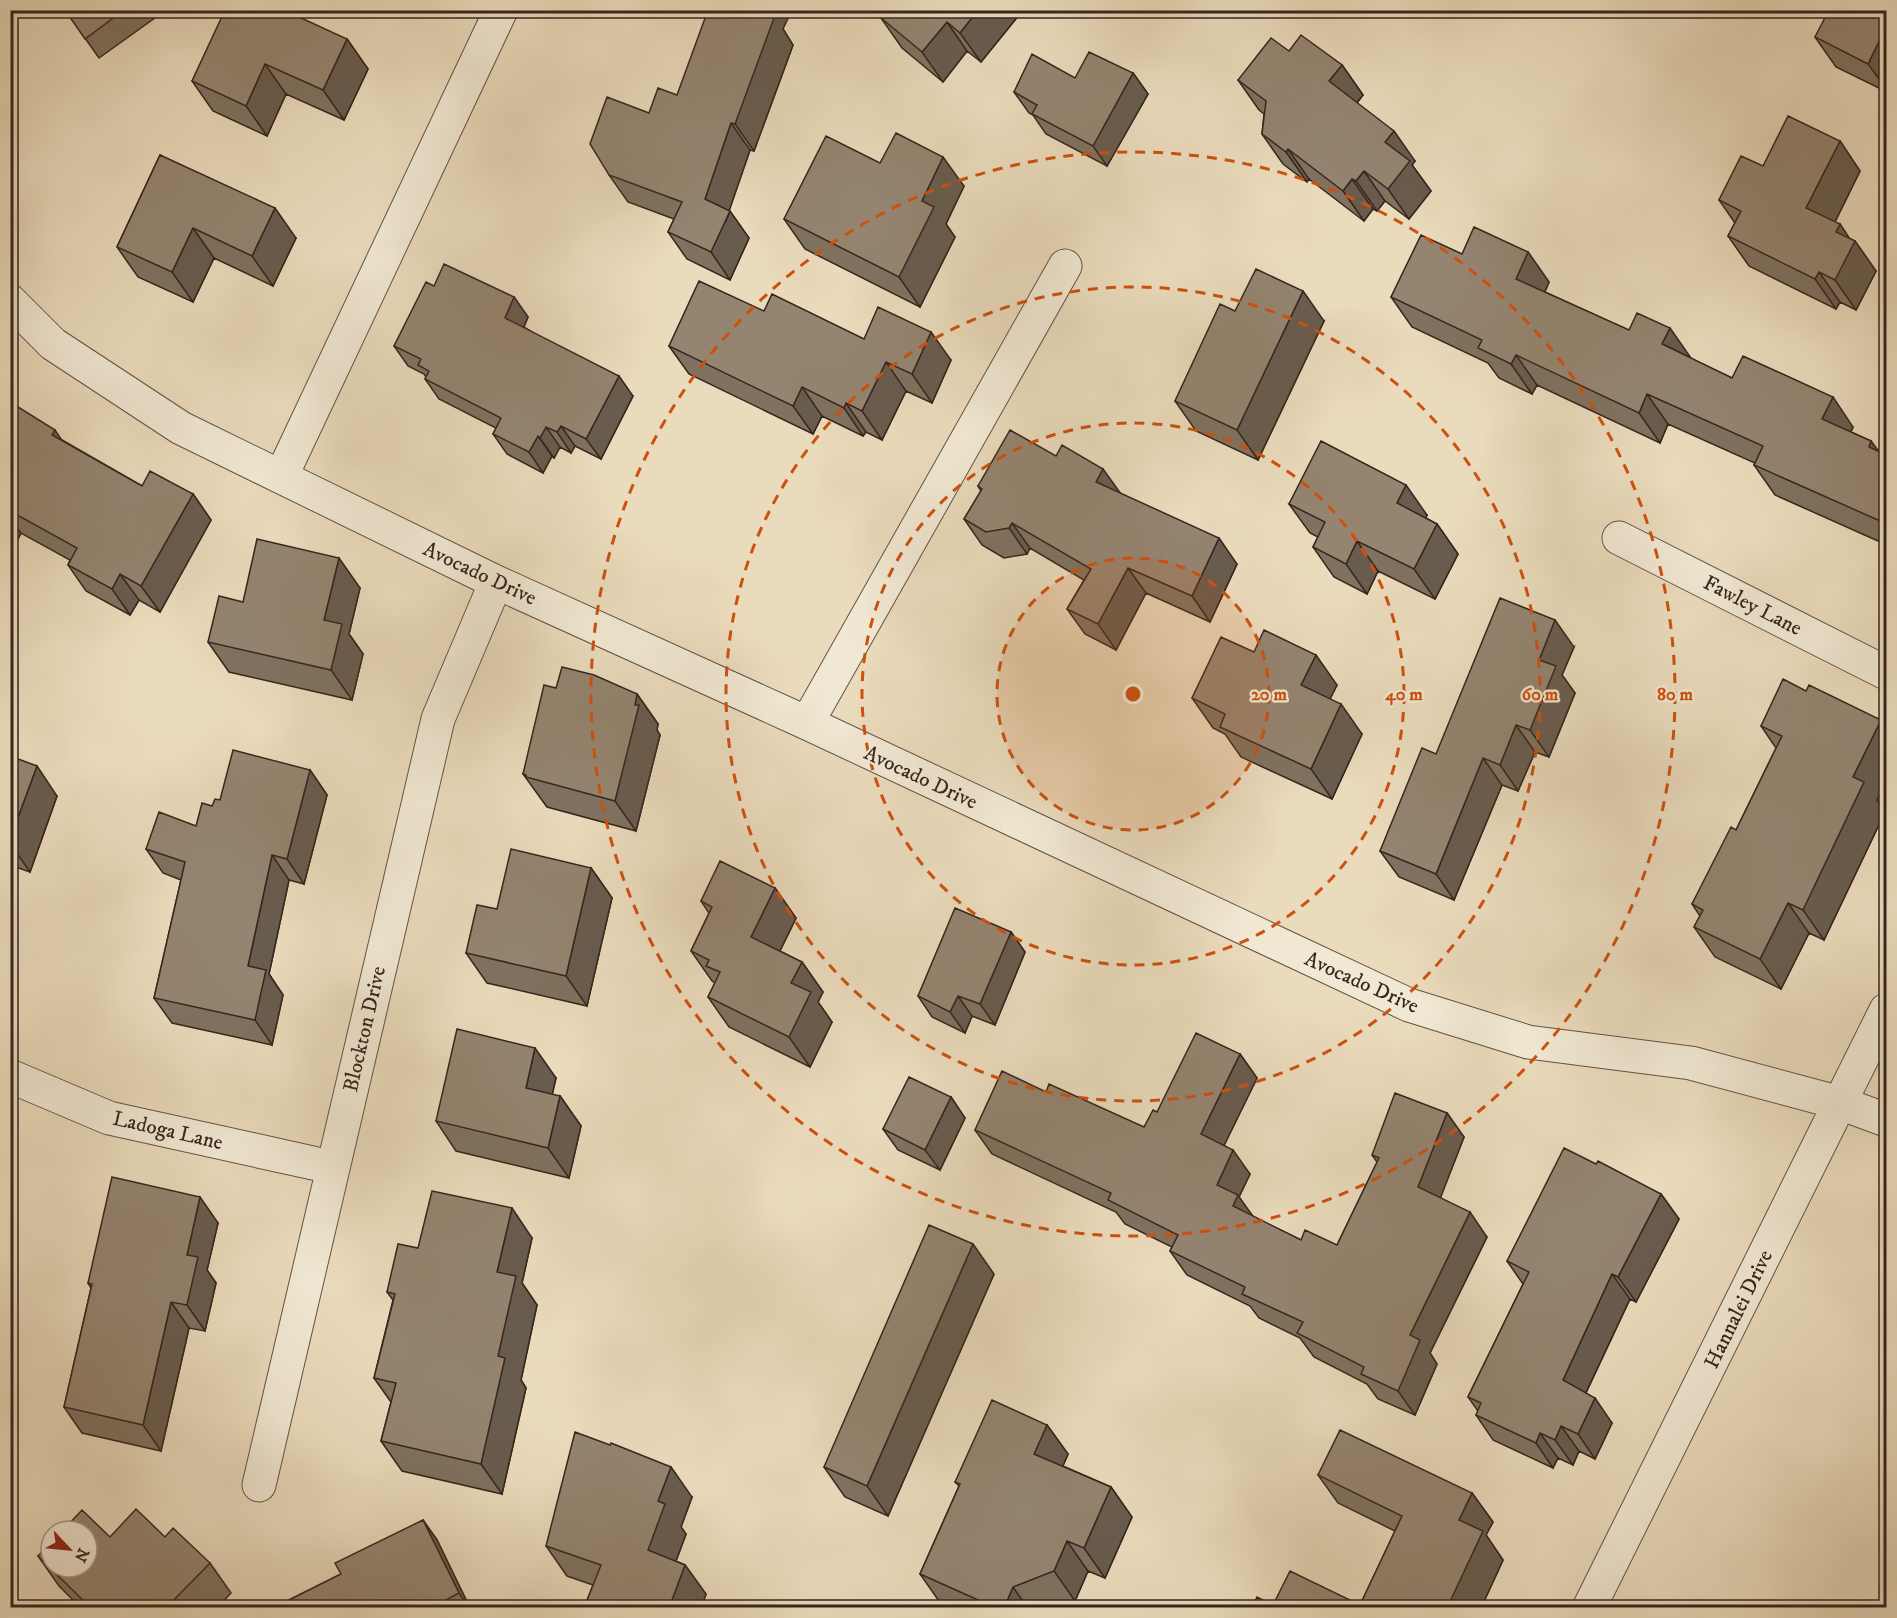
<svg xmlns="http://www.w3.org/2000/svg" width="1897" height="1618" font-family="'IM FELL DW Pica',serif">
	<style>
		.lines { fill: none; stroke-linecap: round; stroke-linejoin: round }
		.minor-casing { stroke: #645246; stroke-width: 35 }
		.minor { stroke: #f1e8d3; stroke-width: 33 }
		.wall { fill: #7f7260; stroke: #37251e; stroke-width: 1.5 }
		.shaded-wall { fill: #685c4e; stroke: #37251e; stroke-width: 1.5 }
		.building { fill: #948470; stroke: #37251e; stroke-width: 1.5 }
		.ring { fill: none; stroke: #cd510f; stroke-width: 3; stroke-dasharray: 10 8 }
		.labels { text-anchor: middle; stroke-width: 4.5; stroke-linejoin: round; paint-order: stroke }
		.street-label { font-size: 21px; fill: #37251e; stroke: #f1e8d3 }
		.centre { fill: #cd510f; stroke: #f1e8d3; stroke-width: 3 }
		.ring-label { font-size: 18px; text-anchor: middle; font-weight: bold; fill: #cd510f; stroke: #f1e8d3; stroke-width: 4.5; stroke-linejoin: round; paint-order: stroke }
	</style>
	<rect width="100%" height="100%" fill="#eadbbc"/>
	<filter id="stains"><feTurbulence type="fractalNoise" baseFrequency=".00333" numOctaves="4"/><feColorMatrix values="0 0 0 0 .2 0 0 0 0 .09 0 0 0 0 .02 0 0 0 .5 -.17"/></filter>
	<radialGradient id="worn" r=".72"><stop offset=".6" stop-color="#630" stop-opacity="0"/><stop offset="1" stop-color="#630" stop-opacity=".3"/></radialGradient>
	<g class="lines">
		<!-- minor casing -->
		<g class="minor-casing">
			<path id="minor" d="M 10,301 L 53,344 L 181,428 L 496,582 L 807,723 L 1409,1005 L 1528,1042 L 1691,1063 L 1840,1103 L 1886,1120
				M 281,477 L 501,10
				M 1619,538 L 1886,673
				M 807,723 L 1065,266
				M 10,1076 L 109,1118 L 331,1167
				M 259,1485 L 438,719 L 496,582
				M 1589,1608 L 1886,1010"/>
		</g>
		<!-- minor -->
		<use href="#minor" class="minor"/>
	</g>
	<!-- wall -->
	<path class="wall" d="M 65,10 L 166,10 L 99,58 Z
		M 887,10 L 1023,10 L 981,62 L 967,51 L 943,82 L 902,48 L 881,18 Z
		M 1887,10 L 1887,92 L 1836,67 L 1815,37 Z
		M 783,29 L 793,45 L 754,151 L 750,150 L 729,210 L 749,238 L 730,280 L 687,259 L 668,232 L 674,219 L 628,202 L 609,175 L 649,113 Z
		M 347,39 L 368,69 L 344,120 L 286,94 L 267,136 L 213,111 L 192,81 Z
		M 1289,51 L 1342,65 L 1363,95 L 1357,103 L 1415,161 L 1412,165 L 1431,191 L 1409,219 L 1385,201 L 1377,211 L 1373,209 L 1364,221 L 1309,179 L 1307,182 L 1283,164 L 1262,134 L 1264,114 L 1259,110 L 1238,80 Z
		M 1133,73 L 1148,94 L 1107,166 L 1046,134 L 1033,115 L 1029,113 L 1014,92 L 1075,78 Z
		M 1840,141 L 1860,171 L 1835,222 L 1840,224 L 1849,238 L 1855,241 L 1876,271 L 1856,310 L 1840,302 L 1836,309 L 1749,266 L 1728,236 L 1735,223 L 1719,200 L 1763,166 Z
		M 160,155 L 296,238 L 273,286 L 214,258 L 193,302 L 138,277 L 117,247 Z
		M 880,163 L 964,186 L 946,224 L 955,237 L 920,307 L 805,249 L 784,219 Z
		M 1528,252 L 1549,282 L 1545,292 L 1732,378 L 1853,427 L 1851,432 L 1871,441 L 1879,452 L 1887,455 L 1887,545 L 1775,495 L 1754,465 L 1755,463 L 1668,424 L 1660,443 L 1537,385 L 1532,394 L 1499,378 L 1488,363 L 1412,327 L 1391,297 L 1462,254 Z
		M 434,286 L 514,297 L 528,317 L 524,327 L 633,396 L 601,459 L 575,446 L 571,453 L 560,447 L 554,458 L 552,456 L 543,473 L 507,454 L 493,434 L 496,428 L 439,399 L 425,379 L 426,377 L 424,374 L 408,366 L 394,346 Z
		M 764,311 L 864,339 L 951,360 L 932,403 L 906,391 L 882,440 L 866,432 L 863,436 L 822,416 L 813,434 L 689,374 L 669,346 Z
		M 1324,321 L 1258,460 L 1196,431 L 1175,401 Z
		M 10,402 L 62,440 L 142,486 L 193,494 L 211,520 L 160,612 L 139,600 L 130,615 L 86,591 L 68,565 L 70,560 L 21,533 L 18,539 L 10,534 Z
		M 978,486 L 1120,493 L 1237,564 L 1210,622 L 1146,593 L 1116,650 L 1085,634 L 1067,609 L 1084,580 L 1030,548 L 1027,554 L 1004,558 L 982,545 L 964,519 L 981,491 Z
		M 1289,504 L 1427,515 L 1426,518 L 1437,524 L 1458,554 L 1435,599 L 1378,571 L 1367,594 L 1334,577 L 1313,547 L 1318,537 L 1310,533 Z
		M 360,588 L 349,634 L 363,654 L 352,700 L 229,672 L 208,642 L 243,602 Z
		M 1574,647 L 1562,675 L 1575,693 L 1549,757 L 1535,752 L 1518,791 L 1502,785 L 1454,900 L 1399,877 L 1380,851 L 1436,754 Z
		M 1254,652 L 1337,685 L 1330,699 L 1362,734 L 1332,799 L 1241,757 L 1225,734 L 1213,728 L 1192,698 Z
		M 556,688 L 637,694 L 658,724 L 657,730 L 660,735 L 636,831 L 547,807 L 523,774 Z
		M 1806,691 L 1881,720 L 1887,728 L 1887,781 L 1877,800 L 1885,812 L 1824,940 L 1809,933 L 1781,989 L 1715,957 L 1694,927 L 1700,916 L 1692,904 L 1736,830 L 1776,748 L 1761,726 Z
		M 10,756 L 57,796 L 30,872 L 10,865 Z
		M 310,770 L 327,795 L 304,884 L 289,880 L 269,974 L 283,995 L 272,1045 L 172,1023 L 154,998 L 181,880 L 163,873 L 146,849 L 196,826 L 212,806 L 220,800 Z
		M 591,868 L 612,898 L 587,1006 L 487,983 L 466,953 L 497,909 Z
		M 775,888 L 796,918 L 780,951 L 802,962 L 823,992 L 818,1002 L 832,1022 L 810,1067 L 729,1027 L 708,997 L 715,983 L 712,981 L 691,951 L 709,913 L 701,901 Z
		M 1011,932 L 1025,952 L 995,1025 L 972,1016 L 965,1033 L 932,1017 L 918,996 Z
		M 1240,1054 L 1257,1078 L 1224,1145 L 1250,1174 L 1239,1197 L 1253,1217 L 1301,1240 L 1337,1245 L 1377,1162 L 1372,1155 L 1447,1113 L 1464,1137 L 1440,1198 L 1487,1237 L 1430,1353 L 1437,1364 L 1415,1415 L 1378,1399 L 1367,1384 L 1314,1357 L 1300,1338 L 1259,1318 L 1250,1306 L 1187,1275 L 1170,1251 L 1172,1247 L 1125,1224 L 1116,1212 L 992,1154 L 975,1130 L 1046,1092 L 1144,1127 L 1157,1112 Z
		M 556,1078 L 552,1095 L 560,1096 L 581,1126 L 569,1178 L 456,1151 L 436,1121 Z
		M 951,1097 L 965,1118 L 940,1170 L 898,1150 L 883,1129 Z
		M 1596,1164 L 1661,1194 L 1679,1219 L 1636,1302 L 1630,1299 L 1586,1393 L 1612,1423 L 1595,1459 L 1579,1451 L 1573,1465 L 1558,1458 L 1553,1468 L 1493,1440 L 1476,1415 L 1478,1411 L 1468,1397 L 1523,1284 L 1507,1261 Z
		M 218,1223 L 207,1270 L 216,1283 L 205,1331 L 189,1328 L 161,1451 L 82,1433 L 64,1407 L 91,1288 L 88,1283 Z
		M 532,1238 L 522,1283 L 537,1305 L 521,1380 L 526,1388 L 502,1494 L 402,1471 L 381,1441 L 391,1402 L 374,1378 L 393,1300 L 387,1292 L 418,1248 Z
		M 994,1274 L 888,1516 L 845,1497 L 824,1467 Z
		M 1047,1425 L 1068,1454 L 1063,1466 L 1111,1487 L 1132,1517 L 1105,1578 L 1088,1571 L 1075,1601 L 1058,1608 L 948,1608 L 941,1604 L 920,1574 L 959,1486 L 955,1482 Z
		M 1318,1475 L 1472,1493 L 1493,1522 L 1486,1535 L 1503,1560 L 1481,1608 L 1273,1605 L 1360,1605 L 1395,1531 L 1338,1503 Z
		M 692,1497 L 681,1527 L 686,1534 L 676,1561 L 685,1565 L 706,1594 L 701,1608 L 584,1608 L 593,1585 L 567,1576 L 546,1546 Z
		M 423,1520 L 437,1540 L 470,1608 L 273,1608 L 341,1574 Z
		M 110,1537 L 210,1563 L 231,1593 L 217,1608 L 81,1608 L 59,1586 L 38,1556 Z"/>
	<!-- shaded-wall -->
	<path class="shaded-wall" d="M 759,10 L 792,10 L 783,29 L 793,45 L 754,151 L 735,124 Z
		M 978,10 L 1023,10 L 981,62 L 960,33 Z
		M 947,22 L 967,51 L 943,82 L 922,52 Z
		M 1887,25 L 1887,90 L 1868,64 Z
		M 347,39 L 368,69 L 344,120 L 323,90 Z
		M 265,64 L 286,94 L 267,136 L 246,106 Z
		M 1342,65 L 1363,95 L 1350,111 L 1329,81 Z
		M 1133,73 L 1148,94 L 1107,166 L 1093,146 Z
		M 731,123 L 750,150 L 725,223 L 730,211 L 749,238 L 730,280 L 711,252 L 705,199 Z
		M 1394,131 L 1415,161 L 1412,165 L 1431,191 L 1409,219 L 1388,189 L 1385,142 Z
		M 1840,141 L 1860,171 L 1827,238 L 1806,208 Z
		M 1288,149 L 1309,179 L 1307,182 L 1286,152 Z
		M 943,157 L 964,186 L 946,224 L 955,237 L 920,307 L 899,277 L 922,201 Z
		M 1364,171 L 1385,201 L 1377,211 L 1356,181 Z
		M 1352,179 L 1373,209 L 1364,221 L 1343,191 Z
		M 275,208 L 296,238 L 273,286 L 252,256 Z
		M 1840,224 L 1853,244 L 1855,241 L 1876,271 L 1856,310 L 1835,280 L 1836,232 Z
		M 193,228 L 214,258 L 193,302 L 172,272 Z
		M 1528,252 L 1549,282 L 1537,309 L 1516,279 Z
		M 1819,272 L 1840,302 L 1836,309 L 1815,279 Z
		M 1303,291 L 1324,321 L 1258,460 L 1237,430 Z
		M 514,297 L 528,317 L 519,338 L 505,318 Z
		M 1670,328 L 1691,358 L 1662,344 Z
		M 931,332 L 951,360 L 932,403 L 912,374 Z
		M 1516,355 L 1537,385 L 1532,394 L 1511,364 Z
		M 886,362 L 906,391 L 882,440 L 862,411 Z
		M 619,376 L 633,396 L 601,459 L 586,439 Z
		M 802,387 L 822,416 L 813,434 L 793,406 Z
		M 1647,394 L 1668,424 L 1660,443 L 1639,413 Z
		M 1833,397 L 1853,427 L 1843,449 L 1822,419 Z
		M 846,403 L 866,432 L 863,436 L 844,408 Z
		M 561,426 L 575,446 L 571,453 L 557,432 Z
		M 546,427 L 560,447 L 554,458 L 540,438 Z
		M 55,430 L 73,457 L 52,435 Z
		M 538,436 L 552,456 L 543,473 L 529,452 Z
		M 1871,441 L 1887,463 L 1869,447 Z
		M 1103,469 L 1121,494 L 1096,482 Z
		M 1406,485 L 1427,515 L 1418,533 L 1397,503 Z
		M 193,494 L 211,520 L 160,612 L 141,586 Z
		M 10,518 L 21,533 L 18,539 L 10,528 Z
		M 1012,523 L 1030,548 L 1027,554 L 1009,528 Z
		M 1437,524 L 1458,554 L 1435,599 L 1414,569 Z
		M 1219,538 L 1237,564 L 1210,622 L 1192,596 Z
		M 1357,541 L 1378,571 L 1367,594 L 1346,564 Z
		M 339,558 L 360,588 L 349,634 L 363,654 L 352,700 L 331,670 L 324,620 Z
		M 1128,568 L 1146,593 L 1116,650 L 1098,624 Z
		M 120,574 L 139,600 L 130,615 L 112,589 Z
		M 1555,620 L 1574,647 L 1562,675 L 1575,693 L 1549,757 L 1530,730 L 1539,660 Z
		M 1316,655 L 1337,685 L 1322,715 L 1301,685 Z
		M 637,694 L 658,724 L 657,730 L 660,735 L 636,831 L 615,801 Z
		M 1341,704 L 1362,734 L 1332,799 L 1311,769 Z
		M 1881,720 L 1887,728 L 1887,781 L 1877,800 L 1885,812 L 1824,940 L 1803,910 L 1853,777 Z
		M 1516,725 L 1535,752 L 1518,791 L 1500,765 Z
		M 1483,758 L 1502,785 L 1454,900 L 1436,874 Z
		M 37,766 L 57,796 L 30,872 L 10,843 L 10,839 Z
		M 310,770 L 327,795 L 304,884 L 287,859 Z
		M 272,855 L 289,880 L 269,974 L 283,995 L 272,1045 L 255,1020 L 248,966 Z
		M 591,868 L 612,898 L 587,1006 L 566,976 Z
		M 775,888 L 796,918 L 772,967 L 751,937 Z
		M 1788,903 L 1809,933 L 1781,989 L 1760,959 Z
		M 1011,932 L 1025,952 L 995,1025 L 980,1004 Z
		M 802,962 L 823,992 L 818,1002 L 832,1022 L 810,1067 L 789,1037 L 791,983 Z
		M 958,996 L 972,1016 L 965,1033 L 950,1012 Z
		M 535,1048 L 556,1078 L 547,1118 L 526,1088 Z
		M 1240,1054 L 1257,1078 L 1218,1158 L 1201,1134 Z
		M 560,1096 L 581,1126 L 569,1178 L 548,1148 Z
		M 951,1097 L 965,1118 L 940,1170 L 925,1150 Z
		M 1447,1113 L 1464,1137 L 1435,1212 L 1418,1187 Z
		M 1233,1150 L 1250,1174 L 1239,1197 L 1255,1219 L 1250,1231 L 1217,1185 Z
		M 1661,1194 L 1679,1219 L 1636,1302 L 1618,1277 Z
		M 200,1197 L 218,1223 L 207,1270 L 216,1283 L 205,1331 L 187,1305 L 187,1255 Z
		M 512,1208 L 532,1238 L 522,1283 L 537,1305 L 521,1380 L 526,1388 L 502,1494 L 481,1464 L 498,1356 L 497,1272 Z
		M 1470,1212 L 1487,1237 L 1430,1353 L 1437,1364 L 1415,1415 L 1398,1391 L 1410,1335 Z
		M 973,1244 L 994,1274 L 888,1516 L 867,1486 Z
		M 1612,1274 L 1630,1299 L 1580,1405 L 1563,1380 Z
		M 171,1302 L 189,1328 L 161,1451 L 143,1425 Z
		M 1595,1398 L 1612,1423 L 1595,1459 L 1578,1434 Z
		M 1047,1425 L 1068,1454 L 1055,1484 L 1034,1454 Z
		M 1561,1426 L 1579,1451 L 1573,1465 L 1555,1440 Z
		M 1540,1433 L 1558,1458 L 1553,1468 L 1536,1443 Z
		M 671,1467 L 692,1497 L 681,1527 L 686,1534 L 669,1580 L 648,1550 L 658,1501 Z
		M 1111,1487 L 1132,1517 L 1105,1578 L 1084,1548 Z
		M 1472,1493 L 1493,1522 L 1486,1535 L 1503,1560 L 1481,1608 L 1447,1608 L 1459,1520 Z
		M 423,1520 L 437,1540 L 470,1608 L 469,1608 L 459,1593 Z
		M 1067,1541 L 1088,1571 L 1075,1601 L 1054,1571 Z
		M 685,1565 L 706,1594 L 701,1608 L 669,1608 Z
		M 1013,1587 L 1028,1608 L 1004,1608 Z"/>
	<!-- building -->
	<path class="building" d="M 65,10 L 124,10 L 85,39 Z
		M 225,10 L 284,10 L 347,39 L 323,90 L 265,64 L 246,106 L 192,81 Z
		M 708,10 L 759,10 L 759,12 L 774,18 L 735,124 L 731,123 L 705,199 L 730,211 L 711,252 L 668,232 L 682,202 L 609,175 L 590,144 L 607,97 L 649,113 L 658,88 L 677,95 Z
		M 887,10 L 978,10 L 960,33 L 947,22 L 922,52 L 881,18 Z
		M 1829,10 L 1887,10 L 1887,25 L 1868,64 L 1815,37 Z
		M 1301,35 L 1342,65 L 1329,81 L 1394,131 L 1385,142 L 1410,161 L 1388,189 L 1364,171 L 1356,181 L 1352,179 L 1343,191 L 1288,149 L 1286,152 L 1262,134 L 1266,101 L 1238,80 L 1271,38 L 1289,51 Z
		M 1089,52 L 1133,73 L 1093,146 L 1032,114 L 1037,105 L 1014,92 L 1032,54 L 1075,78 Z
		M 1788,116 L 1840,141 L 1806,208 L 1840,224 L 1836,232 L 1855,241 L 1835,280 L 1819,272 L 1815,279 L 1728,236 L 1741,211 L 1719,200 L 1741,156 L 1763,166 Z
		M 896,133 L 943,157 L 922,201 L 934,207 L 899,277 L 784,219 L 826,136 L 880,163 Z
		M 160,155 L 275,208 L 252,256 L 193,228 L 172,272 L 117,247 Z
		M 1474,227 L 1528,252 L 1516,279 L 1629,330 L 1637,313 L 1670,328 L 1662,344 L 1732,378 L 1743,356 L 1833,397 L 1822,419 L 1871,441 L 1869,447 L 1887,455 L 1887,524 L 1754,465 L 1763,446 L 1647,394 L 1639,413 L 1516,355 L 1511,364 L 1478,348 L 1482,340 L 1391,297 L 1421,235 L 1462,254 Z
		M 444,264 L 514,297 L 505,318 L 619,376 L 586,439 L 561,426 L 557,432 L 546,427 L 540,438 L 538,436 L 529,452 L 493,434 L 501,418 L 425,379 L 429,371 L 418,365 L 421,359 L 394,346 L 426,282 L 434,286 Z
		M 1256,269 L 1303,291 L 1237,430 L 1175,401 L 1220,304 L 1235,311 Z
		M 699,281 L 764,311 L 772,294 L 864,339 L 878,307 L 931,332 L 912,374 L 886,362 L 862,411 L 846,403 L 844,408 L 802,387 L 793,406 L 669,346 Z
		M 10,402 L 55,430 L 52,435 L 142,486 L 150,471 L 193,494 L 141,586 L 120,574 L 112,589 L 68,565 L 77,548 L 10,511 Z
		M 1010,430 L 1056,456 L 1062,445 L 1103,469 L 1096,482 L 1219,538 L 1192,596 L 1128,568 L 1098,624 L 1067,609 L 1091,569 L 1012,523 L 1009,528 L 986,532 L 964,519 L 982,489 L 978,486 Z
		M 1321,441 L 1406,485 L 1397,503 L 1437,524 L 1414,569 L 1357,541 L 1346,564 L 1313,547 L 1325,522 L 1289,504 Z
		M 257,539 L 339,558 L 324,620 L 342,624 L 331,670 L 208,642 L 219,596 L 243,602 Z
		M 1500,598 L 1555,620 L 1539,660 L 1556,666 L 1530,730 L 1516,725 L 1500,765 L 1483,758 L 1436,874 L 1380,851 L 1422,748 L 1436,754 Z
		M 1264,630 L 1316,655 L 1301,685 L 1341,704 L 1311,769 L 1220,727 L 1225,714 L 1192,698 L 1221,637 L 1254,652 Z
		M 562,667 L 594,675 L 637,694 L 635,705 L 639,705 L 615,801 L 526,777 L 526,775 L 523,774 L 544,685 L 556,688 Z
		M 1783,679 L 1806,691 L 1809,685 L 1881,720 L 1853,777 L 1864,782 L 1803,910 L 1788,903 L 1760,959 L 1694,927 L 1703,910 L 1692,904 L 1731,827 L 1736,830 L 1782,736 L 1761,726 Z
		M 233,750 L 310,770 L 287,859 L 272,855 L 248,966 L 266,970 L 255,1020 L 154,998 L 185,862 L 146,849 L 159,812 L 196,826 L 202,803 L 212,806 L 215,799 L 220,800 Z
		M 10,756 L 37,766 L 10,839 Z
		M 511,849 L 591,868 L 566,976 L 466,953 L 477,905 L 497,909 Z
		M 720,861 L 775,888 L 751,937 L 802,962 L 791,983 L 811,992 L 789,1037 L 708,997 L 720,972 L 706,966 L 709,960 L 691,951 L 712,907 L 701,901 Z
		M 955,908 L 1011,932 L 980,1004 L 958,996 L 950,1012 L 918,996 Z
		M 457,1029 L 535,1048 L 526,1088 L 560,1096 L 548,1148 L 436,1121 Z
		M 1196,1033 L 1240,1054 L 1201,1134 L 1233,1150 L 1217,1185 L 1238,1195 L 1233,1206 L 1301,1240 L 1305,1230 L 1337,1245 L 1379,1158 L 1372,1155 L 1395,1093 L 1447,1113 L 1418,1187 L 1470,1212 L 1410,1335 L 1420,1340 L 1398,1391 L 1361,1374 L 1364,1367 L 1297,1333 L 1303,1322 L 1242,1294 L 1245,1287 L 1170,1251 L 1178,1235 L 1108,1200 L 1111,1193 L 975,1130 L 1002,1071 L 1046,1092 L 1049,1084 L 1144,1127 L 1153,1110 L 1157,1112 Z
		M 909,1077 L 951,1097 L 925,1150 L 883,1129 Z
		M 1564,1148 L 1596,1164 L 1598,1161 L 1661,1194 L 1618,1277 L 1612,1274 L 1563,1380 L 1595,1398 L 1578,1434 L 1561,1426 L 1555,1440 L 1540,1433 L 1536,1443 L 1476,1415 L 1481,1403 L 1468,1397 L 1529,1272 L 1507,1261 Z
		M 112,1177 L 200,1197 L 187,1255 L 198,1257 L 187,1305 L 171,1302 L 143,1425 L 64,1407 L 92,1284 L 88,1283 Z
		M 432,1191 L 512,1208 L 497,1272 L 516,1276 L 498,1356 L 505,1358 L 481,1464 L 381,1441 L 396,1383 L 374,1378 L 395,1294 L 387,1292 L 398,1244 L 418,1248 Z
		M 929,1225 L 973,1244 L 867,1486 L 824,1467 Z
		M 992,1400 L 1047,1425 L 1034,1454 L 1111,1487 L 1084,1548 L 1067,1541 L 1054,1571 L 1013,1587 L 1004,1608 L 996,1608 L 920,1574 L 960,1484 L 955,1482 Z
		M 1340,1430 L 1472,1493 L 1459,1520 L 1483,1531 L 1447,1608 L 1252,1608 L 1257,1597 L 1273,1605 L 1290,1571 L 1360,1605 L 1402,1516 L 1318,1475 Z
		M 575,1432 L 610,1445 L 611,1443 L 671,1467 L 658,1501 L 665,1504 L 648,1550 L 685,1565 L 669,1608 L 584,1608 L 601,1565 L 546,1546 Z
		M 136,1509 L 165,1537 L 173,1528 L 210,1563 L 166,1608 L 91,1608 L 38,1556 L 51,1543 L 51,1567 L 87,1567 L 87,1531 L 62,1531 L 82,1510 L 110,1537 Z
		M 423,1520 L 459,1593 L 431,1608 L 273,1608 L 341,1574 L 335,1563 Z"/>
	<!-- distance rings -->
	<circle cx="1133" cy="694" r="136" fill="#cd510f" fill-opacity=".12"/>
	<g class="ring">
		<circle cx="1133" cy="694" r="136"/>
		<circle cx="1133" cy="694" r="271"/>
		<circle cx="1133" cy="694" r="407"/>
		<circle cx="1133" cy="694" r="542"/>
	</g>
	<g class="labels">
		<!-- street labels -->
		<g class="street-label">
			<text transform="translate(480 573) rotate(25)" y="7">Avocado Drive</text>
			<text transform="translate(1753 605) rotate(27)" y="7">Fawley Lane</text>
			<text transform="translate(921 777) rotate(25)" y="7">Avocado Drive</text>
			<text transform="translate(1362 982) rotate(24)" y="7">Avocado Drive</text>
			<text transform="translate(364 1029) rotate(-77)" y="7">Blockton Drive</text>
			<text transform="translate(168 1130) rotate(13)" y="7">Ladoga Lane</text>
			<text transform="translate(1738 1309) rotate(-64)" y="7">Hannalei Drive</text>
		</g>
	</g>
	<circle cx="1133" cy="694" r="9" class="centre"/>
	<g class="ring-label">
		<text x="1269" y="700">20 m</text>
		<text x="1404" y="700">40 m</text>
		<text x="1540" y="700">60 m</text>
		<text x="1675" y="700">80 m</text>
	</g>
	<!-- margin -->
	<rect width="1897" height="1618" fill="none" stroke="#eadbbc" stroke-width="36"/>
	<rect x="12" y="12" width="1873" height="1594" fill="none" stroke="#37251e" stroke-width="3"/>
	<rect x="18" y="18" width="1861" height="1582" fill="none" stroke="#37251e" stroke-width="1.5"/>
	<!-- north arrow -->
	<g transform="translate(69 1549) rotate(116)"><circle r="28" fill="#f1e8d3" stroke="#a79a8b" stroke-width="1.5"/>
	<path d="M0-4.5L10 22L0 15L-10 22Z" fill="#8f2418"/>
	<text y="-9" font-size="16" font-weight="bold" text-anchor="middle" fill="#37251e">N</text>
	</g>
	<rect width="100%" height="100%" filter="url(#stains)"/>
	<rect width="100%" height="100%" fill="url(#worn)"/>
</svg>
